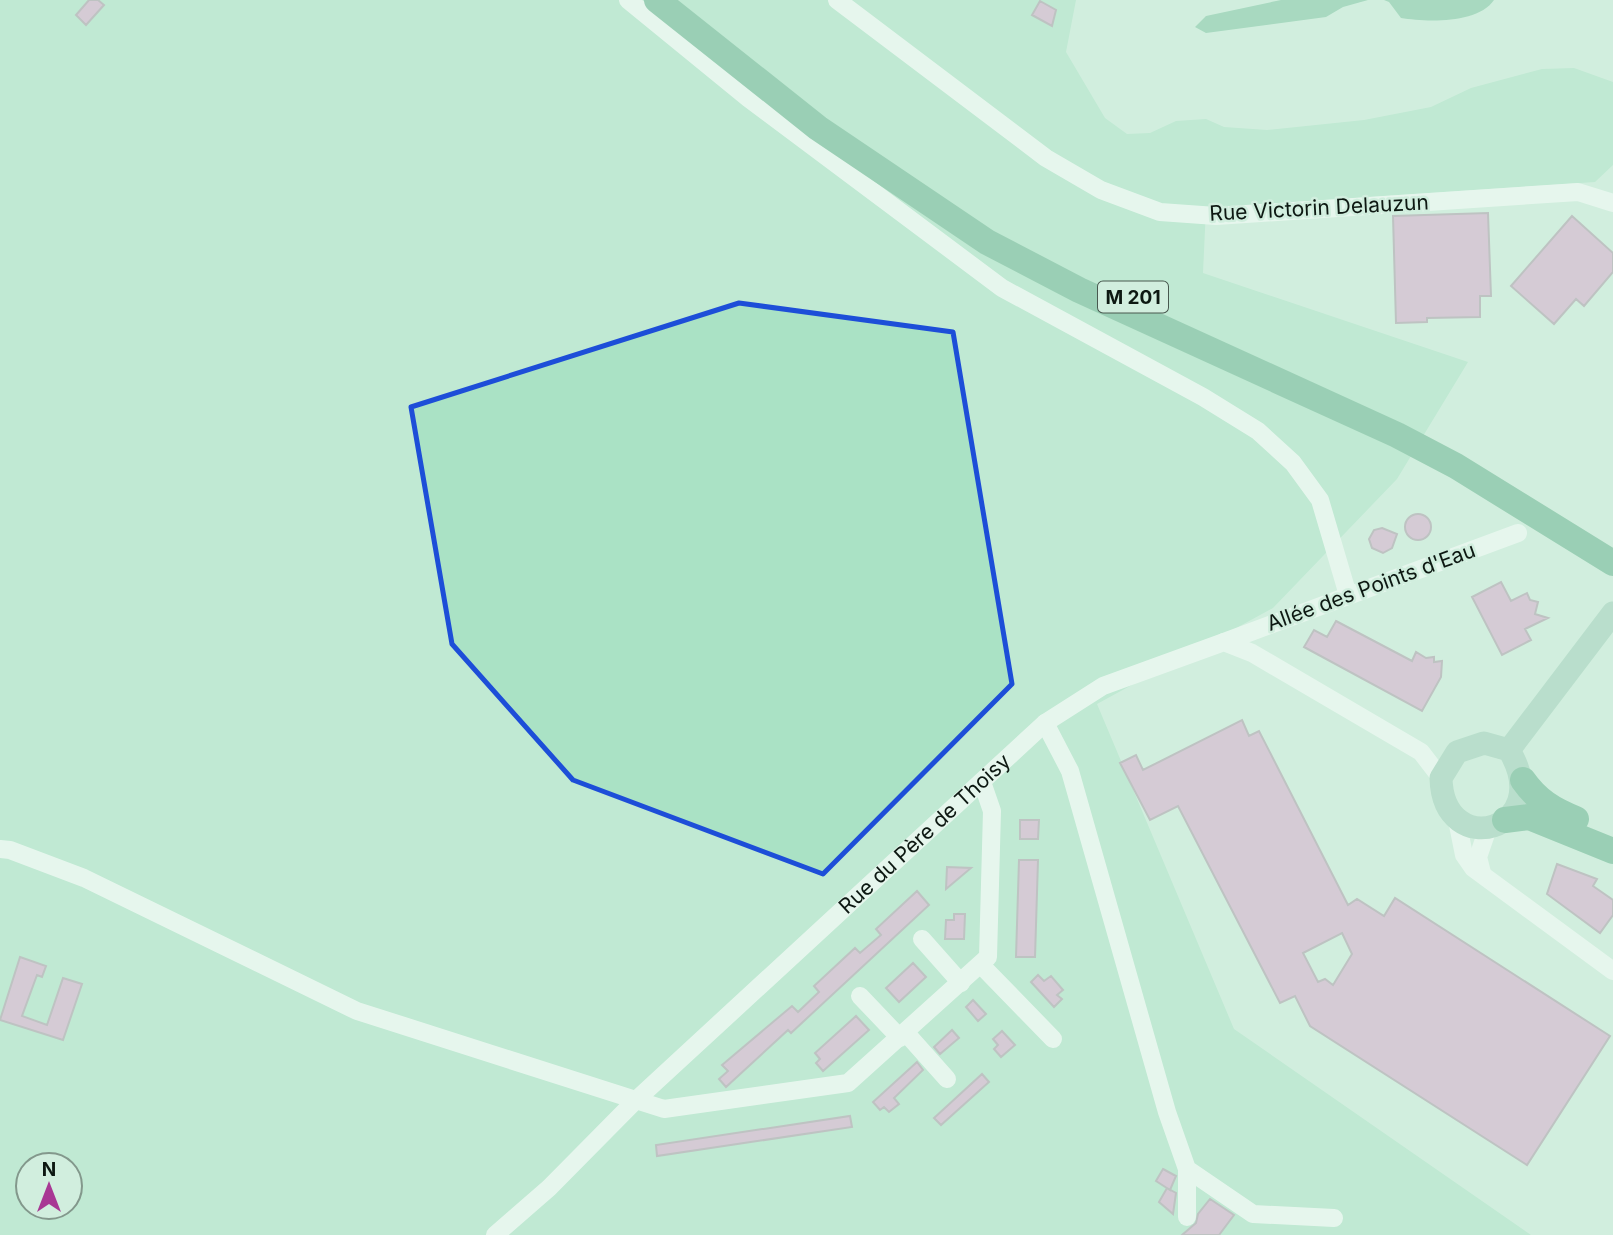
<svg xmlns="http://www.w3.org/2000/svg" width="1613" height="1235" font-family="Inter,sans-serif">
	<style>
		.green { fill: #aae2c5; fill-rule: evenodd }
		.forest { fill: #75bf9b }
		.building { fill: #da9fcb; stroke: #a68ea0; stroke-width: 2; fill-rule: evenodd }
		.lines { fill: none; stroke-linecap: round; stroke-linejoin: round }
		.minor { stroke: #fff; stroke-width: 18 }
		.major { stroke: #9bcbb5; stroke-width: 23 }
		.highway { stroke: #58a983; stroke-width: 26 }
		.marked { fill: none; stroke: #1d4ed8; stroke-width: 5; stroke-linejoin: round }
		.labels { text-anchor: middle; stroke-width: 5; stroke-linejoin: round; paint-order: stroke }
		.shield { fill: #d1eede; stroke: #48584f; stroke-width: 2 }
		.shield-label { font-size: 19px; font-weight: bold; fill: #0d1812 }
		.street-label { font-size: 21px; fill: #0d1812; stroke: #d1eede }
	</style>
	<rect width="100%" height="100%" fill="#d1eede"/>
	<!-- green -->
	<path class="green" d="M 0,0 L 1076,0 L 1066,52 L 1105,118 L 1127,134 L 1150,133 L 1176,121 L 1206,119 L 1224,127 L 1267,130 L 1364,120 L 1431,107 L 1471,88 L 1542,69 L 1574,68 L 1613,82 L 1613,165 L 1595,182 L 1206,208 L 1203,273 L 1468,362 L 1397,479 L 1273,608 L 1097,704 L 1234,1029 L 1531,1235 L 0,1235 ZM 28,1165 L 70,1165 L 70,1207 L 28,1207 Z"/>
	<!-- forest -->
	<path class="forest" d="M 1281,0 L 1368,0 L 1343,7 L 1326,17 L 1206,33 L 1195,27 L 1206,16 Z
		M 1384,0 L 1494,0 C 1478,24 1426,22 1401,18 L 1389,2 Z"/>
	<!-- building -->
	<path class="building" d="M 89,0 L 98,0 L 104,5 L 86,25 L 76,15 Z
		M 1040,1 L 1056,10 L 1052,26 L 1032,15 Z
		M 1488,213 L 1491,296 L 1480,296 L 1480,317 L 1427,318 L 1427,322 L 1396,323 L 1393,216 Z
		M 1572,216 L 1613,253 L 1613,272 L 1584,306 L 1576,299 L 1554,324 L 1511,286 Z
		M1405 527a13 13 0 1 1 26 0a13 13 0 1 1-26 0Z
		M 1382,528 L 1397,534 L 1392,548 L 1383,553 L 1372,548 L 1369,539 L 1374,530 Z
		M 1501,582 L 1511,601 L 1527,593 L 1530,600 L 1538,602 L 1535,614 L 1548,618 L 1525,629 L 1531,640 L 1502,655 L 1472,597 Z
		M 1336,621 L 1412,661 L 1416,652 L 1426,658 L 1434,657 L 1434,662 L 1442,661 L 1441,677 L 1422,711 L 1304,647 L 1314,630 L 1327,637 Z
		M 1242,720 L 1249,736 L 1259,731 L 1348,905 L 1357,899 L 1384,916 L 1395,898 L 1610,1036 L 1527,1165 L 1310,1026 L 1295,996 L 1280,1003 L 1178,806 L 1150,820 L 1120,763 L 1136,755 L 1143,770 ZM 1342,933 L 1352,954 L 1333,985 L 1325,979 L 1318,982 L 1303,953 Z
		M 1020,820 L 1039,820 L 1038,839 L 1020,839 Z
		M 1019,860 L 1038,860 L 1035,957 L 1016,957 Z
		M 1557,864 L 1597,879 L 1593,886 L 1613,900 L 1613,915 L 1600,933 L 1547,894 Z
		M 947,867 L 971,868 L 946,889 Z
		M 917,891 L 929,905 L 791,1033 L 788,1030 L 726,1087 L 719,1079 L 728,1071 L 722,1065 L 792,1006 L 798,1012 L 819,992 L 814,986 L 855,948 L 860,953 L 881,935 L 876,929 Z
		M 954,914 L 965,914 L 964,939 L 945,939 L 946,920 L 954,920 Z
		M 20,957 L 46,966 L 42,977 L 37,975 L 22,1016 L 47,1025 L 63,978 L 82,984 L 63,1040 L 0,1020 Z
		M 913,963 L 926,977 L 899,1002 L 886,988 Z
		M 1038,975 L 1044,981 L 1051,976 L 1063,990 L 1057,995 L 1062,999 L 1054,1007 L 1031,982 Z
		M 973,1000 L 986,1014 L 978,1021 L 966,1007 Z
		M 856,1016 L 869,1030 L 823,1071 L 816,1063 L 820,1059 L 815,1053 Z
		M 952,1030 L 959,1038 L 940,1054 L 934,1047 Z
		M 1002,1031 L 1015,1045 L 1001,1057 L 994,1049 L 998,1045 L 993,1039 Z
		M 917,1062 L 923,1070 L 894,1098 L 899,1104 L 889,1112 L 884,1107 L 880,1110 L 873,1102 Z
		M 982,1074 L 989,1082 L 941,1125 L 934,1118 Z
		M 850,1116 L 852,1127 L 657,1156 L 656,1145 Z
		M 1163,1169 L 1176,1176 L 1170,1190 L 1156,1181 Z
		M 1167,1188 L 1176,1193 L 1173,1214 L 1159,1202 Z
		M 1210,1199 L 1234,1215 L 1219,1235 L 1182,1235 L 1196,1223 L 1198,1214 Z"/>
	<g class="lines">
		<!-- minor -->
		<g class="minor">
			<path d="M 628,0 L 748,98 L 1002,288 L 1203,397 L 1258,431 L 1293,463 L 1320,500 L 1348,595"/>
			<path d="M 837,0 L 1046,158 L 1101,190 L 1160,212 L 1216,216 L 1578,192 L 1613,203"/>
			<path d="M 1224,642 L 1518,533"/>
			<path d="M 1045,723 L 1070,771 L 1167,1112 L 1187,1169 L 1253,1214 L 1334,1218"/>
			<path d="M 1457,820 L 1464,855 L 1473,868 L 1613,971"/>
			<path d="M 0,849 L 10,850 L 84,878 L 357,1011 L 664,1109 L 848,1083 L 988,957 L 992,811 L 982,782"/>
			<path d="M 1482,873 L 1478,857 L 1488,828"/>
			<path d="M 922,939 L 961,983"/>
			<path d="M 981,965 L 1053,1039"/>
			<path d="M 860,996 L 900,1038"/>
			<path d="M 906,1033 L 947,1079"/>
			<path d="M 1187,1169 L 1187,1217"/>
			<path id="s1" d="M 495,1235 L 549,1188 L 635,1101 L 1045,723 L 1103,686 L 1224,642 L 1252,653 L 1421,752 L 1441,778"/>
		</g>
		<!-- major -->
		<path class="major" d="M 1484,743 L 1509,750 C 1557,831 1443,862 1441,778 L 1457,752 Z
			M 1509,750 L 1613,613"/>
		<!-- highway -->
		<path class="highway" d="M 657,0 L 818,128 L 987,242 L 1079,290 L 1397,435 L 1456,466 L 1613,563
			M 1523,780 C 1537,800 1553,810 1576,819
			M 1505,820 L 1529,817 L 1613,851"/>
	</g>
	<!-- marked area -->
	<path d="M0 0H1613V1235H0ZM 739,303 L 953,332 L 1012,684 L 823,874 L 573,780 L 452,644 L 411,407 Z" fill="#d1eede" fill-opacity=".55" fill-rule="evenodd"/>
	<path class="marked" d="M 739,303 L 953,332 L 1012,684 L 823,874 L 573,780 L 452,644 L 411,407 Z"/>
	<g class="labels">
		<!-- shield labels -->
		<rect class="shield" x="1098" y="281.5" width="70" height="31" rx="5"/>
		<g class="shield-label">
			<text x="1133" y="304">M 201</text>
		</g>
		<!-- street labels -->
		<g class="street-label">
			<text transform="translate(1319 208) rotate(-3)" y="7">Rue Victorin Delauzun</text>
			<text transform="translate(1371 587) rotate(-20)" y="7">Allée des Points d'Eau</text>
			<text dy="7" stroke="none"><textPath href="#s1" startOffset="588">Rue du Père de Thoisy</textPath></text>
		</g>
	</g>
	<!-- north arrow -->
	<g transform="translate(49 1186)"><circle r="33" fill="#d1eede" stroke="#83988c" stroke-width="2"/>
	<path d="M0-5L12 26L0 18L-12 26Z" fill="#a83894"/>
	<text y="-10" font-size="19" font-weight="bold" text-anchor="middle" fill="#0d1812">N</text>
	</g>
</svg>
